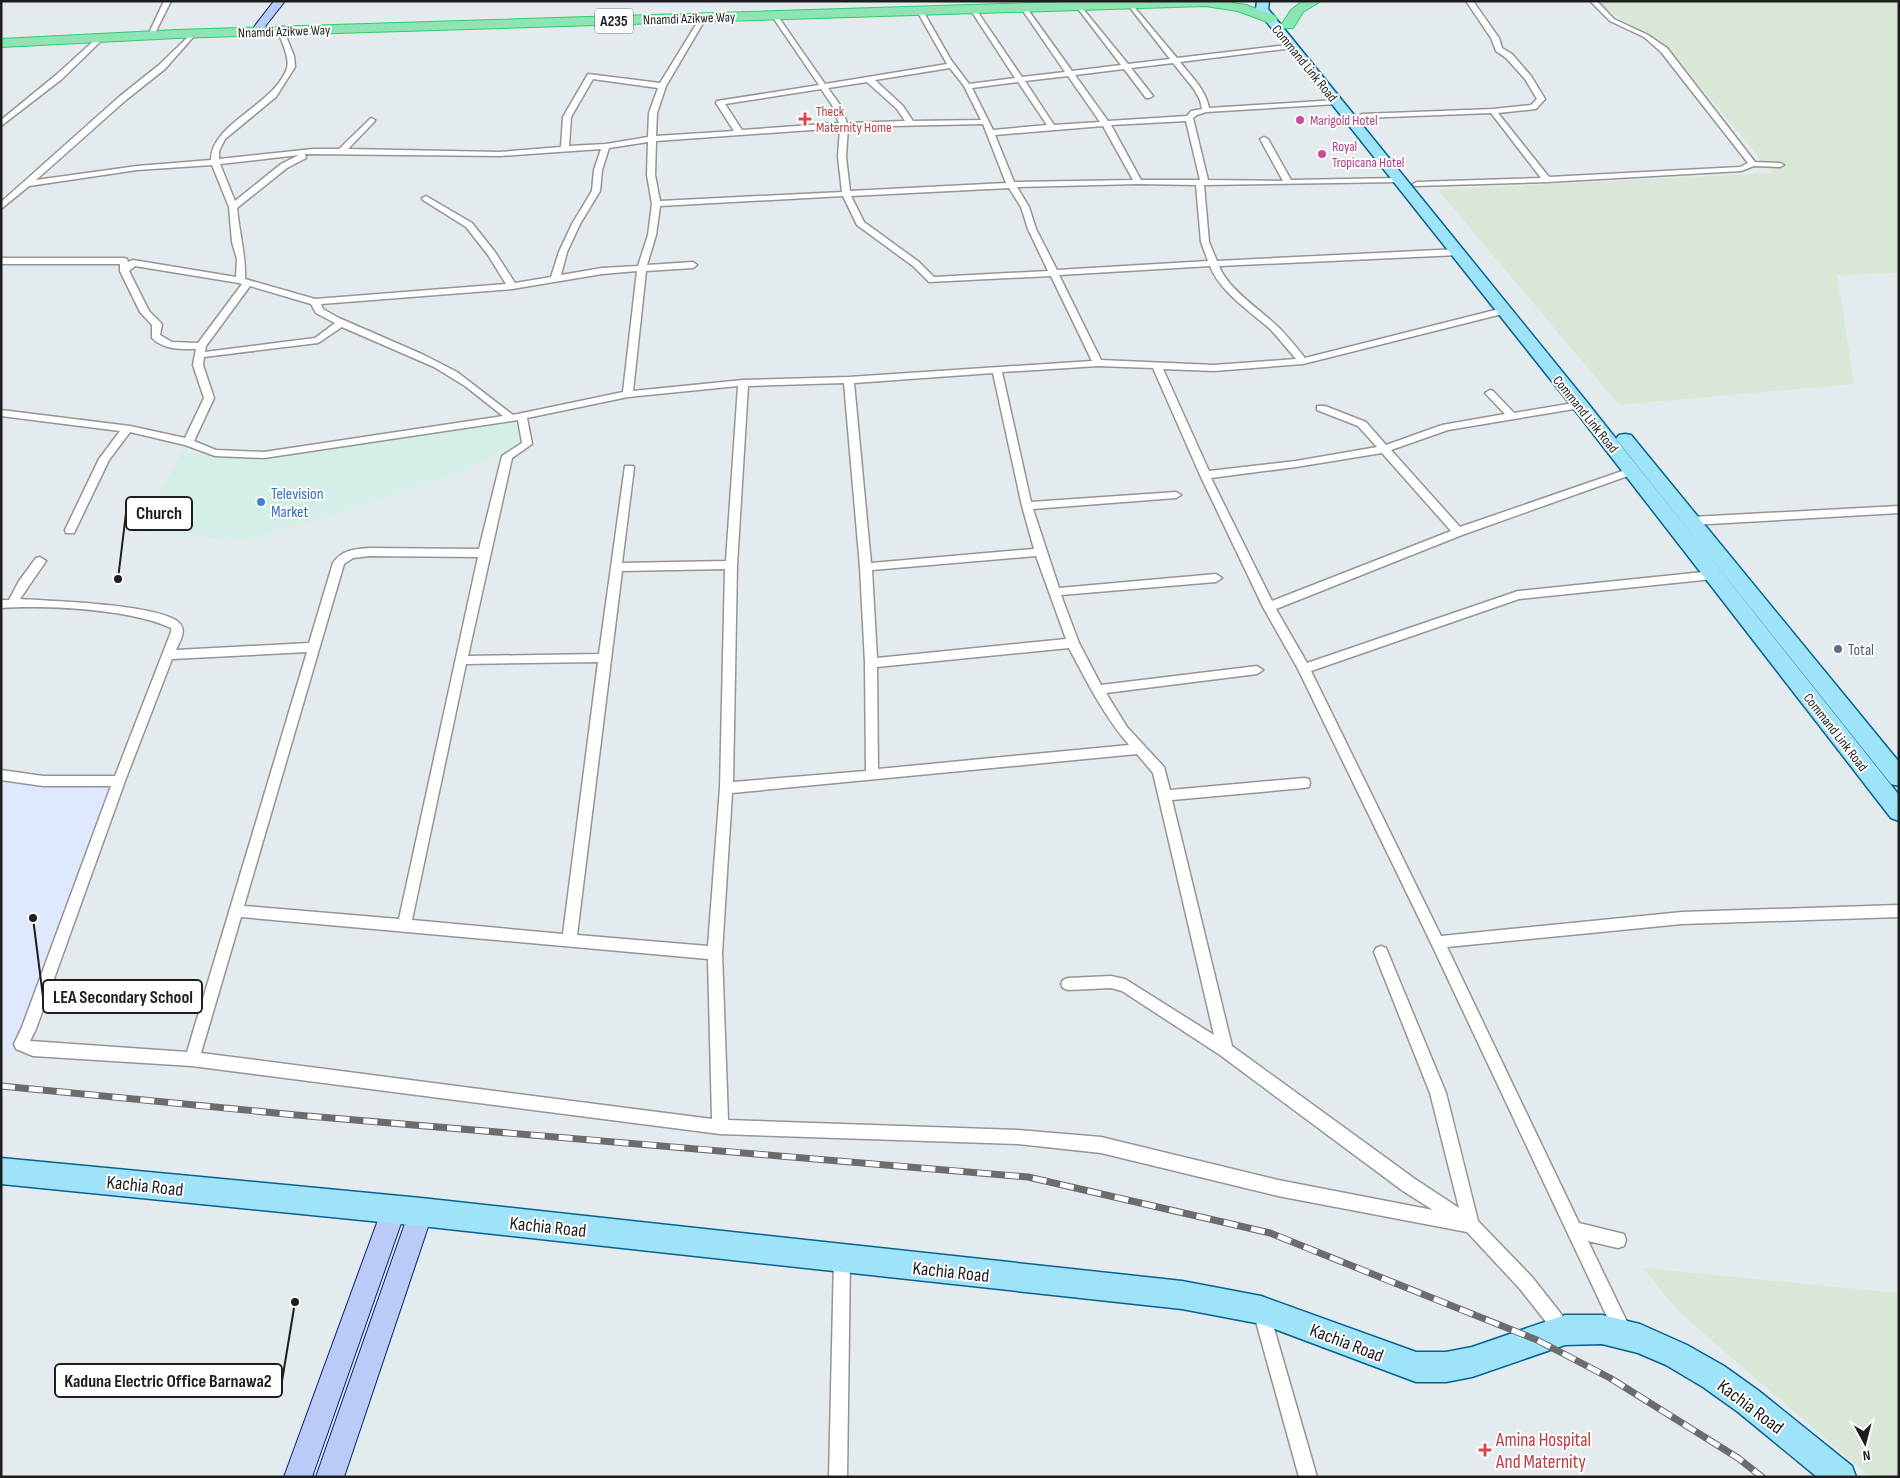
<svg xmlns="http://www.w3.org/2000/svg" width="1900" height="1478" font-family="'Sofia Sans Condensed',sans-serif">
	<style>
		.commercial { fill: #d4efe7 }
		.industrial { fill: #d9e7d6 }
		.education { fill: #dee8fe }
		.lines { fill: none; stroke-linecap: round; stroke-linejoin: round }
		.street-casing { stroke: #959595; stroke-width: 3 }
		.secondary-casing { stroke: #092070; stroke-width: 2 }
		.primary-casing { stroke: #066291; stroke-width: 3 }
		.highway-casing { stroke: #2bd262; stroke-width: 2 }
		.street { fill: #fff; fill-rule: evenodd }
		.secondary { fill: #bacbf7; fill-rule: evenodd }
		.primary { fill: #9fe3f8; fill-rule: evenodd }
		.highway { fill: #8ee3b7; fill-rule: evenodd }
		.rail-casing { stroke: #6c6c6c; stroke-width: 7 }
		.rail { stroke: #fff; stroke-width: 5; stroke-dasharray: 14; stroke-linecap: butt }
		.health-dot { fill: #e0444e; stroke: #fff; stroke-width: 2 }
		.hotel-dot { fill: #d1479c; stroke: #fff; stroke-width: 2 }
		.shop-dot { fill: #3f7fe0; stroke: #fff; stroke-width: 2 }
		.service-dot { fill: #5c6f8a; stroke: #fff; stroke-width: 2 }
		.labels { text-anchor: middle; stroke-width: 4; stroke-linejoin: round; paint-order: stroke }
		.far-street-label { font-size: 14px; fill: #1e1e1e; stroke: #fff }
		.far-health-label { font-size: 14px; fill: #be3a42; stroke: #fff; text-anchor: start }
		.far-hotel-label { font-size: 14px; fill: #b23c85; stroke: #fff; text-anchor: start }
		.shield { fill: #fff; stroke: #626262; stroke-width: 1 }
		.shield-label { font-size: 15px; font-weight: bold; fill: #1e1e1e }
		.shop-label { font-size: 16px; fill: #366cbe; stroke: #fff; text-anchor: start }
		.service-label { font-size: 16px; fill: #4e5e75; stroke: #fff; text-anchor: start }
		.near-street-label { font-size: 19px; fill: #1e1e1e; stroke: #fff }
		.near-health-label { font-size: 19px; fill: #be3a42; stroke: #fff; text-anchor: start }
		.leader { fill: none; stroke: #1e1e1e; stroke-width: 2 }
		.callout-dot { fill: #1e1e1e; stroke: #fff; stroke-width: 2 }
		.callout { fill: #fff; stroke: #1e1e1e; stroke-width: 2 }
		.callout-label { font-size: 18px; text-anchor: middle; font-weight: bold; fill: #1e1e1e }
	</style>
	<rect width="100%" height="100%" fill="#e4ebee"/>
	<!-- commercial -->
	<path class="commercial" d="M 522,419 L 522,445 L 457,473 L 250,541 L 138,531 L 183,451 L 206,455 L 249,459 Z"/>
	<!-- industrial -->
	<path class="industrial" d="M 1595,1 L 1899,1 L 1899,273 L 1837,275 L 1854,384 L 1619,405 L 1438,190 L 1772,173 L 1675,56 Z
		M 1643,1268 L 1899,1293 L 1899,1477 L 1870,1477 L 1679,1312 Z"/>
	<!-- education -->
	<path class="education" d="M 550,1 L 793,1 L 672,5 Z
		M 1,775 L 115,780 L 13,1057 L 1,1055 Z"/>
	<g class="lines">
		<!-- street casing -->
		<g class="street-casing">
			<path id="street" d="M 164,1 L 171,1 L 156,31 L 151,32 L 150,31 Z
				M 1466,1 L 1473,1 L 1499,38 L 1502,48 L 1512,54 L 1531,76 L 1545,99 L 1536,109 L 1498,113 L 1549,177 L 1740,167 L 1748,163 L 1661,52 L 1644,37 L 1610,21 L 1590,1 L 1597,1 L 1614,19 L 1648,35 L 1667,48 L 1755,162 L 1780,163 L 1784,165 L 1780,167 L 1754,166 L 1741,171 L 1547,182 L 1414,186 L 1413,184 L 1417,182 L 1541,178 L 1491,113 L 1362,118 L 1358,116 L 1362,114 L 1493,109 L 1531,105 L 1537,99 L 1525,79 L 1506,58 L 1496,51 L 1491,38 Z
				M 1130,2 L 1177,58 L 1296,44 L 1296,48 L 1293,48 L 1180,62 C 1191,76 1206,90 1209,108 L 1337,100 L 1341,102 L 1337,104 L 1206,112 L 1197,115 L 1193,118 L 1208,180 L 1283,181 L 1260,139 L 1264,137 L 1268,139 L 1291,180 L 1399,178 L 1403,180 L 1399,182 L 1204,185 L 1209,242 L 1217,261 L 1458,249 L 1462,252 L 1458,255 L 1219,266 C 1228,289 1258,308 1276,325 C 1287,335 1296,347 1305,358 L 1503,308 L 1508,311 L 1506,313 L 1303,364 L 1214,371 L 1163,369 L 1209,471 L 1296,461 L 1377,447 L 1358,426 L 1317,410 L 1317,406 L 1325,406 L 1366,422 L 1386,445 L 1442,425 L 1505,414 L 1485,393 L 1490,390 L 1493,391 L 1514,413 L 1580,402 L 1585,405 L 1580,408 L 1448,430 L 1391,450 L 1460,527 L 1628,469 L 1636,469 L 1637,471 L 1636,473 L 1462,535 L 1276,609 L 1307,663 L 1518,591 L 1713,571 L 1719,575 L 1713,579 L 1519,599 L 1311,671 L 1441,936 L 1682,912 L 1899,905 L 1899,917 L 1682,924 L 1447,947 L 1579,1223 L 1624,1234 L 1626,1240 L 1624,1246 L 1618,1248 L 1588,1241 L 1630,1328 L 1633,1334 L 1630,1340 L 1624,1343 L 1618,1340 L 1431,943 L 1298,669 L 1263,607 L 1200,475 L 1153,368 L 1098,366 L 1002,372 L 1031,502 L 1176,492 L 1181,495 L 1176,498 L 1033,509 L 1059,588 L 1216,574 L 1222,578 L 1216,582 L 1061,595 L 1079,643 L 1101,685 L 1257,666 L 1263,670 L 1257,674 L 1106,693 L 1127,727 L 1164,767 L 1170,790 L 1304,778 L 1309,779 L 1310,783 L 1309,787 L 1304,788 L 1172,800 L 1232,1046 L 1415,1179 L 1459,1208 L 1430,1093 L 1374,952 L 1376,948 L 1381,946 L 1386,948 L 1446,1093 L 1478,1221 L 1532,1277 L 1569,1324 L 1572,1330 L 1569,1336 L 1563,1339 L 1557,1336 L 1520,1289 L 1467,1232 L 1278,1196 L 1101,1153 L 1018,1144 L 720,1134 L 192,1066 L 33,1056 L 16,1049 L 14,1044 L 22,1027 L 111,786 L 43,786 L 1,780 L 1,770 L 43,776 L 115,776 L 171,632 L 171,628 C 130,609 47,605 1,608 L 1,600 L 9,600 L 19,581 L 36,558 L 40,557 L 46,561 L 20,599 C 46,601 169,604 181,625 C 186,632 179,643 176,650 L 309,643 L 333,563 C 342,550 355,549 369,548 L 479,549 L 502,456 L 522,443 L 518,420 L 264,458 L 215,456 L 185,445 L 130,432 L 109,460 L 74,533 L 66,533 L 65,530 L 99,459 L 120,431 L 1,416 L 1,410 L 130,426 L 185,438 L 204,398 L 193,365 L 196,349 C 180,349 164,350 152,338 L 152,325 L 140,312 L 120,271 L 120,264 L 1,264 L 1,258 L 124,258 L 127,259 L 128,262 L 133,260 L 236,277 L 237,259 L 232,242 L 229,207 L 212,165 L 137,170 L 29,186 L 1,209 L 1,202 L 120,96 L 159,65 L 193,32 L 195,33 L 195,35 L 165,69 L 126,100 L 36,180 L 137,166 L 211,160 C 211,123 275,105 287,68 C 290,57 281,41 278,31 L 281,29 L 284,31 L 294,56 L 295,67 L 276,97 L 225,139 L 219,151 L 219,159 L 313,149 L 339,149 L 371,118 L 375,120 L 374,122 L 348,149 L 500,152 L 561,147 L 563,117 L 588,74 L 660,83 L 700,18 L 703,16 L 706,18 L 666,86 L 657,113 L 656,136 L 734,131 L 716,103 L 717,101 L 819,85 L 772,16 L 775,14 L 777,15 L 825,84 L 947,64 L 917,11 L 920,9 L 923,11 L 951,60 L 969,84 L 1015,78 L 970,9 L 973,7 L 975,8 L 1022,77 L 1065,72 L 1021,8 L 1024,6 L 1026,7 L 1072,71 L 1121,65 L 1076,6 L 1079,4 L 1128,64 L 1170,59 L 1128,5 L 1127,4 ZM 1173,63 L 1194,89 L 1200,100 L 1202,109 L 1191,111 L 1187,116 L 1108,121 L 1075,75 L 1124,69 L 1146,98 L 1149,98 L 1153,96 L 1131,68 ZM 950,68 L 964,86 L 981,120 L 913,121 L 903,106 L 875,80 ZM 1068,76 L 1100,122 L 1054,125 L 1025,81 ZM 593,79 L 658,88 L 649,113 L 648,137 L 606,144 L 569,146 L 571,117 ZM 867,82 L 897,109 L 905,121 L 847,123 L 840,105 L 828,88 ZM 1018,82 L 1047,125 L 993,130 L 972,88 ZM 821,89 L 832,105 L 839,123 L 742,130 L 725,104 ZM 1186,121 L 1200,180 L 1141,180 L 1111,125 ZM 983,124 L 1006,183 L 850,191 L 846,157 L 848,127 ZM 1103,126 L 1133,180 L 1014,182 L 995,135 ZM 840,128 L 838,157 L 842,192 L 660,201 L 655,175 L 656,141 ZM 648,142 L 647,175 L 652,204 L 648,235 L 638,266 L 602,268 L 561,275 L 567,252 L 580,224 L 600,191 L 602,170 L 609,148 ZM 601,149 L 594,170 L 592,191 L 572,224 L 559,252 L 551,277 L 515,283 L 495,252 L 472,223 L 426,196 L 422,198 L 423,200 L 466,227 L 488,255 L 506,284 L 315,299 L 245,279 C 246,255 239,232 237,208 L 287,168 L 306,158 L 305,154 L 500,156 ZM 299,155 L 281,164 L 235,201 L 220,164 ZM 1138,184 L 1196,185 L 1201,242 L 1208,261 L 1057,270 L 1036,229 L 1029,207 L 1017,187 ZM 1009,188 L 1021,207 L 1028,229 L 1048,271 L 934,277 L 919,262 L 864,222 L 851,196 ZM 843,196 L 857,225 L 913,266 L 929,282 L 1051,276 L 1092,361 L 849,377 L 743,380 L 633,391 L 646,271 L 693,268 L 697,265 L 693,262 L 647,265 L 656,235 L 660,206 ZM 135,266 L 239,283 L 242,284 L 198,343 L 172,342 L 160,335 L 162,324 L 149,311 L 129,271 ZM 1210,266 C 1220,292 1250,311 1270,329 C 1279,338 1287,349 1296,359 L 1214,365 L 1101,360 L 1059,275 ZM 637,271 L 623,392 L 513,415 L 457,372 L 424,355 L 339,318 L 323,309 L 321,304 L 512,289 L 602,274 ZM 250,286 L 311,304 L 316,313 L 335,323 L 315,338 L 205,352 L 206,346 ZM 342,327 L 434,367 L 465,386 L 503,416 L 264,452 L 216,450 L 194,441 L 214,398 L 203,365 L 204,357 L 318,343 ZM 993,373 L 1022,506 L 1034,549 L 871,563 L 854,383 ZM 844,383 L 860,567 L 865,663 L 866,771 L 733,782 L 737,565 L 748,386 ZM 738,386 L 726,561 L 622,563 L 634,468 L 633,466 L 625,466 L 599,654 L 468,656 L 512,458 L 532,444 L 527,418 L 628,397 ZM 1382,453 L 1451,531 L 1272,601 L 1211,478 L 1296,467 ZM 369,556 L 478,557 L 399,919 L 244,906 L 344,564 L 353,558 ZM 1036,556 L 1066,639 L 877,658 L 872,570 ZM 725,569 L 720,788 L 708,946 L 577,935 L 622,571 ZM 1069,648 C 1087,682 1104,716 1129,745 L 878,769 L 877,667 ZM 307,652 L 187,1052 L 30,1041 L 36,1029 L 125,781 L 172,659 ZM 598,662 L 563,934 L 412,920 L 466,664 ZM 1137,754 L 1153,773 L 1214,1035 L 1125,979 L 1111,976 L 1068,978 L 1063,980 L 1061,984 L 1063,988 L 1068,990 L 1111,988 L 1122,991 L 1220,1055 L 1403,1191 L 1433,1210 L 1278,1180 L 1101,1137 L 1018,1130 L 728,1120 L 722,953 L 732,793 ZM 241,917 L 708,959 L 712,1119 L 201,1053 Z
				M 98,37 L 104,38 L 62,79 L 1,126 L 1,120 L 56,75 Z
				M 1899,506 L 1899,513 L 1692,525 L 1687,521 L 1692,517 Z
				M 842,1251 L 848,1253 L 850,1259 L 847,1477 L 829,1477 L 834,1259 L 836,1253 Z
				M 1261,1303 L 1267,1305 L 1269,1311 L 1317,1477 L 1299,1477 L 1253,1311 L 1255,1305 Z"/>
		</g>
		<!-- secondary casing -->
		<g class="secondary-casing">
			<path id="secondary" d="M 274,1 L 285,1 L 263,29 L 255,29 L 254,27 Z
				M 394,1197 L 403,1201 L 406,1209 L 312,1477 L 284,1477 L 382,1209 L 385,1201 Z
				M 421,1200 L 430,1203 L 433,1212 L 344,1477 L 316,1477 L 409,1212 L 412,1203 Z"/>
		</g>
		<!-- primary casing -->
		<g class="primary-casing">
			<path id="primary" d="M 1257,1 L 1269,1 L 1268,9 L 1586,401 L 1899,795 L 1899,821 L 1891,818 L 1574,409 L 1258,11 L 1256,9 Z
				M 1625,434 L 1631,435 L 1899,762 L 1899,786 L 1891,784 L 1619,443 L 1616,439 L 1619,435 Z
				M 1,1158 L 421,1198 L 1182,1281 L 1261,1296 L 1416,1352 L 1446,1352 L 1472,1347 L 1565,1315 L 1602,1315 L 1640,1324 L 1687,1345 L 1724,1366 L 1759,1391 L 1852,1466 L 1856,1477 L 1817,1477 L 1738,1412 L 1703,1387 L 1666,1365 L 1638,1353 L 1602,1344 L 1565,1345 L 1472,1377 L 1446,1382 L 1416,1382 L 1261,1324 L 1182,1309 L 421,1226 L 1,1184 Z"/>
		</g>
		<!-- highway casing -->
		<g class="highway-casing">
			<path id="highway" d="M 1096,1 L 1233,1 L 1232,3 L 1246,5 L 1275,16 L 1277,19 L 1270,23 L 1238,11 L 1205,6 L 177,38 L 1,47 L 1,39 L 177,30 Z
				M 1303,1 L 1321,1 L 1303,12 L 1293,28 L 1283,28 L 1281,25 L 1291,10 Z"/>
		</g>
		<!-- street -->
		<use href="#street" class="street"/>
		<!-- secondary -->
		<use href="#secondary" class="secondary"/>
		<!-- primary -->
		<use href="#primary" class="primary"/>
		<!-- highway -->
		<use href="#highway" class="highway"/>
		<!-- rail casing -->
		<g class="rail-casing">
			<path id="rail" d="M 1,1086 L 296,1115 L 1028,1177 L 1270,1233 L 1537,1340 L 1610,1378 L 1738,1458 L 1762,1477"/>
		</g>
		<!-- rail -->
		<use href="#rail" class="rail"/>
	</g>
	<!-- markers -->
	<g class="health-dot">
		<path d="M802.5 111.5h5v5h5v5h-5v5h-5v-5h-5v-5h5z"/>
		<path d="M1482.5 1442.5h5v5h5v5h-5v5h-5v-5h-5v-5h5z"/>
	</g>
	<g class="hotel-dot">
		<circle cx="1300" cy="120" r="5"/>
		<circle cx="1322" cy="154" r="5"/>
	</g>
	<circle class="shop-dot" cx="261" cy="502" r="5"/>
	<circle class="service-dot" cx="1838" cy="649" r="5"/>
	<g class="labels">
		<!-- far-street labels -->
		<g class="far-street-label">
			<text transform="translate(689 18) rotate(-2)" y="5">Nnamdi Azikwe Way</text>
			<text transform="translate(284 31) rotate(-2)" y="5">Nnamdi Azikwe Way</text>
			<text transform="translate(1305 63) rotate(51)" y="5">Command Link Road</text>
			<text transform="translate(1586 414) rotate(51)" y="5">Command Link Road</text>
			<text transform="translate(1836 732) rotate(52)" y="5">Command Link Road</text>
		</g>
		<!-- far-health labels -->
		<g class="far-health-label">
			<text x="816" y="116">Theck<tspan x="816" dy="16">Maternity Home</tspan></text>
		</g>
		<!-- far-hotel labels -->
		<g class="far-hotel-label">
			<text x="1310" y="125">Marigold Hotel</text>
			<text x="1332" y="151">Royal<tspan x="1332" dy="16">Tropicana Hotel</tspan></text>
		</g>
		<!-- shield labels -->
		<rect class="shield" x="595" y="8.5" width="38" height="25" rx="4"/>
		<g class="shield-label">
			<text x="614" y="26">A235</text>
		</g>
		<!-- shop labels -->
		<g class="shop-label">
			<text x="271" y="499">Television<tspan x="271" dy="18">Market</tspan></text>
		</g>
		<!-- service labels -->
		<g class="service-label">
			<text x="1848" y="655">Total</text>
		</g>
		<!-- near-street labels -->
		<g class="near-street-label">
			<text transform="translate(145 1185) rotate(6)" y="7">Kachia Road</text>
			<text transform="translate(548 1226) rotate(6)" y="7">Kachia Road</text>
			<text transform="translate(951 1271) rotate(6)" y="7">Kachia Road</text>
			<text transform="translate(1347 1342) rotate(21)" y="7">Kachia Road</text>
			<text transform="translate(1751 1406) rotate(37)" y="7">Kachia Road</text>
		</g>
		<!-- near-health labels -->
		<g class="near-health-label">
			<text x="1496" y="1446">Amina Hospital<tspan x="1496" dy="22">And Maternity</tspan></text>
		</g>
	</g>
	<!-- callouts -->
	<path class="leader" d="M118 579L126 513M33 918L43 997M295 1302L282 1381"/>
	<g class="callout-dot">
		<circle cx="118" cy="579" r="5"/>
		<circle cx="33" cy="918" r="5"/>
		<circle cx="295" cy="1302" r="5"/>
	</g>
	<g class="callout">
		<rect x="126" y="497" width="66" height="33" rx="5"/>
		<rect x="43" y="980" width="159" height="33" rx="5"/>
		<rect x="55" y="1364" width="227" height="33" rx="5"/>
	</g>
	<g class="callout-label">
		<text x="159" y="519">Church</text>
		<text x="123" y="1003">LEA Secondary School</text>
		<text x="168" y="1387">Kaduna Electric Office Barnawa2</text>
	</g>
	<!-- border -->
	<rect width="1900" height="1478" fill="none" stroke="#1e1e1e" stroke-width="5"/>
	<!-- north arrow -->
	<g transform="translate(1865 1443) rotate(173)" stroke="#ffffff" stroke-width="4" paint-order="stroke">
	<path d="M0-4L9 19L0 12L-9 19Z" fill="#1e1e1e"/>
	<text y="-8" font-size="14" font-weight="bold" text-anchor="middle" fill="#1e1e1e">N</text>
	</g>
</svg>
